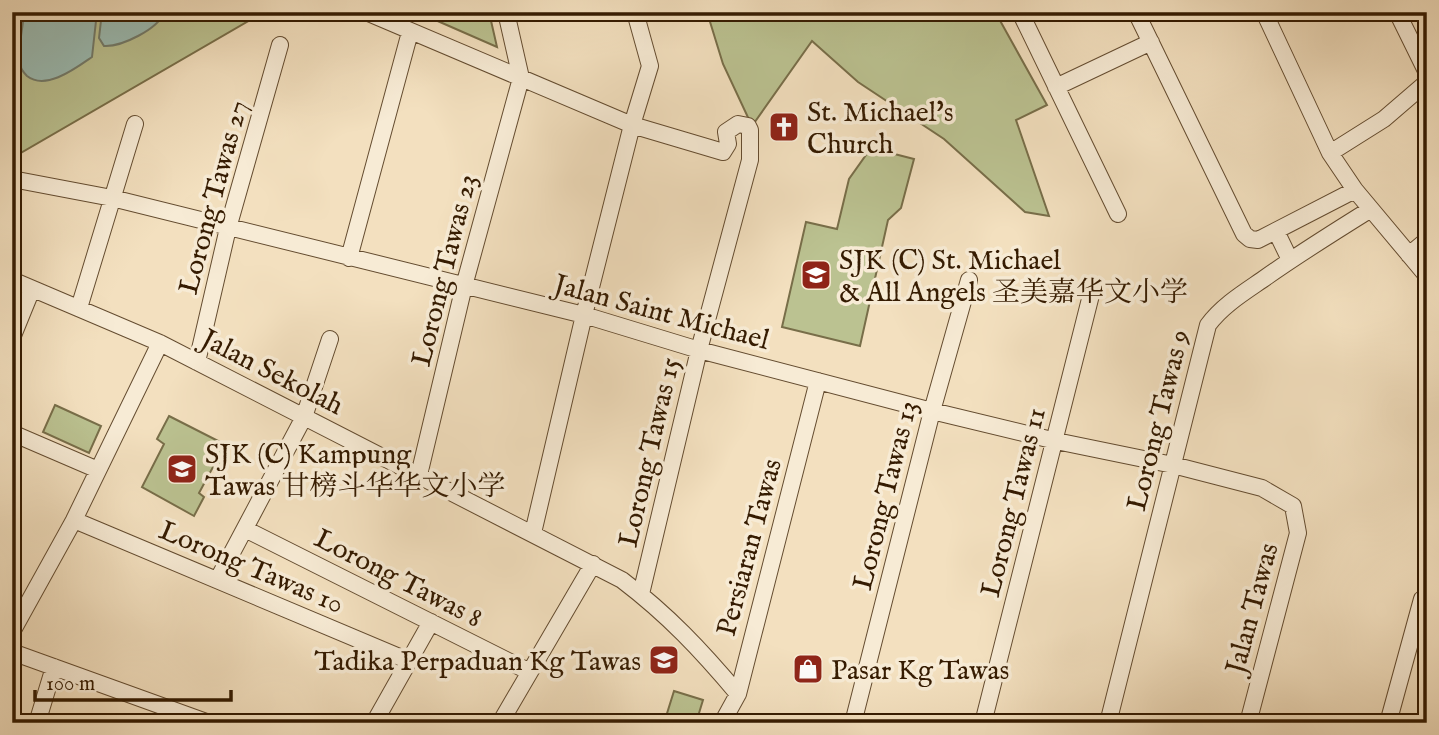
<svg xmlns="http://www.w3.org/2000/svg" width="1439" height="735" font-family="'IM FELL English','Noto Serif SC',serif">
	<style>
		.green { fill: #bbc291; stroke: #786e49; stroke-width: 2 }
		.water { fill: #9bbdb5; stroke: #727c6d; stroke-width: 2 }
		.lines { fill: none; stroke-linecap: round; stroke-linejoin: round }
		.minor-casing { stroke: #644c30; stroke-width: 18 }
		.minor { stroke: #f7ebd5; stroke-width: 16 }
		.labels { text-anchor: middle; stroke-width: 7; stroke-linejoin: round; paint-order: stroke }
		.poi-label { font-size: 28px; fill: #351b01; stroke: #f7ebd5; text-anchor: start }
		.street-label { font-size: 28px; fill: #351b01; stroke: #f7ebd5 }
	</style>
	<rect width="100%" height="100%" fill="#f3e0bf"/>
	<filter id="stains"><feTurbulence type="fractalNoise" baseFrequency=".00286" numOctaves="4"/><feColorMatrix values="0 0 0 0 .2 0 0 0 0 .09 0 0 0 0 .02 0 0 0 .5 -.17"/></filter>
	<radialGradient id="worn" r=".72"><stop offset=".6" stop-color="#630" stop-opacity="0"/><stop offset="1" stop-color="#630" stop-opacity=".3"/></radialGradient>
	<!-- green -->
	<path class="green" d="M 12,12 L 264,12 L 12,158 Z
		M 417,12 L 489,12 L 497,47 Z
		M 707,12 L 1000,12 L 998,17 L 1047,105 L 1016,120 L 1049,216 L 1025,212 L 944,139 L 858,82 L 812,41 L 752,126 L 723,64 Z
		M 871,148 L 914,159 L 901,208 L 888,220 L 860,346 L 782,327 L 806,222 L 837,229 L 849,179 Z
		M 55,405 L 101,426 L 89,453 L 43,432 Z
		M 169,416 L 230,447 L 219,470 L 213,467 L 199,493 L 204,497 L 194,516 L 142,487 L 164,444 L 157,439 Z
		M 674,691 L 703,700 L 696,723 L 664,723 Z"/>
	<!-- water -->
	<path class="water" d="M 24,12 L 97,12 L 92,57 C 76,68 46,91 27,76 C 23,72 20,68 19,62 C 18,47 23,28 24,12 Z
		M 102,12 L 164,12 C 159,29 121,47 104,46 L 99,38 Z"/>
	<g class="lines">
		<!-- minor casing -->
		<g class="minor-casing">
			<path id="minor" d="M 366,12 L 632,125 L 723,152 L 728,144 L 726,132 L 738,124 L 748,126 L 750,130 L 750,160 L 699,350 L 641,594
				M 1136,12 L 1244,234 L 1250,239 L 1258,240 L 1355,190
				M 1264,12 L 1330,153 L 1355,190 L 1427,276
				M 1397,12 L 1427,73
				M 1022,16 L 1118,214
				M 1056,87 L 1151,42
				M 1330,153 L 1384,119 L 1427,82
				M 12,179 L 112,198 L 584,315 L 699,350 L 932,411 L 1056,441 L 1173,465 L 1262,488 L 1293,506 L 1298,533 L 1248,723
				M 1276,231 L 1290,260
				M 1409,255 L 1427,240
				M 349,258 L 410,32
				M 12,280 L 160,343 L 622,580 C 668,615 701,650 738,694
				M 79,308 L 135,124
				M 12,338 L 32,289
				M 197,362 L 228,228 L 280,45
				M 12,433 L 98,470
				M 419,475 L 464,286 L 521,78 L 506,12
				M 74,520 L 409,661
				M 245,529 L 530,672
				M 533,533 L 584,315 L 632,125 L 650,66 L 635,12
				M 218,579 L 304,417 L 330,339
				M 12,632 L 74,520 L 160,343
				M 12,652 L 209,723
				M 37,723 L 54,667
				M 374,723 L 431,622
				M 500,723 L 593,564
				M 722,723 L 738,694 L 818,381
				M 853,723 L 932,411 L 969,280
				M 983,723 L 1091,295
				M 1108,723 L 1208,325 C 1222,306 1243,293 1262,280 C 1297,255 1334,232 1371,209
				M 1388,723 L 1422,599"/>
		</g>
		<!-- minor -->
		<use href="#minor" class="minor"/>
	</g>
	<!-- icons -->
	<defs>
		<g id="church-square" transform="scale(1.575)"><rect x="-9" y="-9" width="18" height="18" rx="4" fill="#8f2418" stroke="#f7ebd5"/><path d="M-1.2-6h2.4v3.5h3.3v2.4h-3.3V6h-2.4V-.1h-3.3v-2.4h3.3Z" fill="#fff"/></g>
		<g id="school-square" transform="scale(1.575)"><rect x="-9" y="-9" width="18" height="18" rx="4" fill="#8f2418" stroke="#f7ebd5"/><path d="M0-5L7-2L0 1L-7-2ZM-4 1L0 2.5L4 1V4Q0 6-4 4Z" fill="#fff"/></g>
		<g id="shop-square" transform="scale(1.575)"><rect x="-9" y="-9" width="18" height="18" rx="4" fill="#8f2418" stroke="#f7ebd5"/><path d="M-5-2.5h2.3a2.7 3.5 0 0 1 5.4 0H5L5.5 6h-11ZM-1.5-2.5h3a1.5 2.3 0 0 0-3 0Z" fill="#fff"/></g>
	</defs>
	<g fill-rule="evenodd">
		<use href="#church-square" x="784" y="127"/>
		<use href="#school-square" x="816" y="275"/>
		<use href="#school-square" x="182" y="469"/>
		<use href="#school-square" x="664" y="660"/>
		<use href="#shop-square" x="808" y="669"/>
	</g>
	<g class="labels">
		<!-- poi labels -->
		<g class="poi-label">
			<text x="807" y="121">St. Michael's<tspan x="807" dy="32">Church</tspan></text>
			<text x="839" y="269">SJK (C) St. Michael<tspan x="839" dy="32">&amp; All Angels 圣美嘉华文小学</tspan></text>
			<text x="205" y="463">SJK (C) Kampung<tspan x="205" dy="32">Tawas 甘榜斗华华文小学</tspan></text>
			<text x="641" y="670" text-anchor="end">Tadika Perpaduan Kg Tawas</text>
			<text x="831" y="679">Pasar Kg Tawas</text>
		</g>
		<!-- street labels -->
		<g class="street-label">
			<text transform="translate(212 197) rotate(-75)" y="10">Lorong Tawas 27</text>
			<text transform="translate(443 270) rotate(-76)" y="10">Lorong Tawas 23</text>
			<text transform="translate(662 311) rotate(15)" y="10">Jalan Saint Michael</text>
			<text transform="translate(273 371) rotate(27)" y="10">Jalan Sekolah</text>
			<text transform="translate(1157 420) rotate(-76)" y="10">Lorong Tawas 9</text>
			<text transform="translate(648 452) rotate(-77)" y="10">Lorong Tawas 15</text>
			<text transform="translate(884 495) rotate(-76)" y="10">Lorong Tawas 13</text>
			<text transform="translate(1012 502) rotate(-76)" y="10">Lorong Tawas 11</text>
			<text transform="translate(748 547) rotate(-75)" y="10">Persiaran Tawas</text>
			<text transform="translate(252 566) rotate(23)" y="10">Lorong Tawas 10</text>
			<text transform="translate(399 577) rotate(27)" y="10">Lorong Tawas 8</text>
			<text transform="translate(1251 608) rotate(-75)" y="10">Jalan Tawas</text>
		</g>
	</g>
	<!-- margin -->
	<rect width="1439" height="735" fill="none" stroke="#f3e0bf" stroke-width="42"/>
	<rect x="14" y="14" width="1411" height="707" fill="none" stroke="#351b01" stroke-width="3.5"/>
	<rect x="21" y="21" width="1397" height="693" fill="none" stroke="#351b01" stroke-width="2"/>
	<!-- scale -->
	<path d="M35 690v10h196v-10" fill="none" stroke="#351b01" stroke-width="3.5"/>
	<text x="46" y="690" font-size="21" fill="#351b01" stroke="#f7ebd5" stroke-width="5" paint-order="stroke">100 m</text>
	<rect width="100%" height="100%" filter="url(#stains)"/>
	<rect width="100%" height="100%" fill="url(#worn)"/>
</svg>
